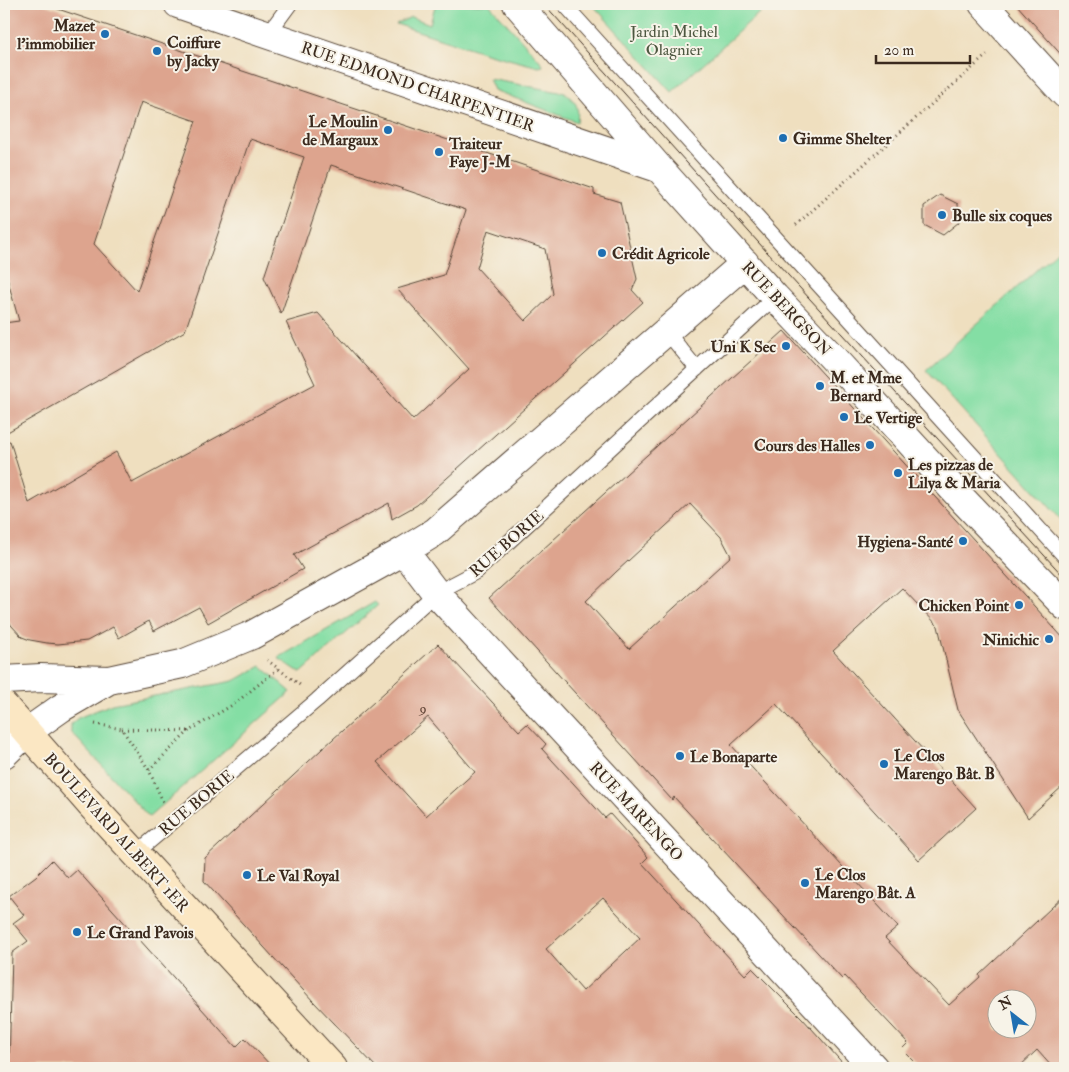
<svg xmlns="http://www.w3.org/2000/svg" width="1069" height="1072" font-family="'IM FELL Double Pica',serif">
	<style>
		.green { fill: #84dea4; stroke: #608461 }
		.building { fill: #dda48e; fill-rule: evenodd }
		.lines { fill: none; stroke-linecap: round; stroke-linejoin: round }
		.lane-casing { stroke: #564536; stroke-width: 16 }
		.street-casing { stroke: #564536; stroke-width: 30 }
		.secondary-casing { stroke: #564536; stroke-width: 30 }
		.path { stroke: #564536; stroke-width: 3; stroke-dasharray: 1 4; stroke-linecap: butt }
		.lane { stroke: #fff; stroke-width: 14 }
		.street { stroke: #fff; stroke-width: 28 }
		.secondary { stroke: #fbe7c3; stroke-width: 28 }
		.tram { stroke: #3b2a1e; stroke-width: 1 }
		.poi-dot { fill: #1f6fb2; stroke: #f7f3e8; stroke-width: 2 }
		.labels { text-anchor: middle; stroke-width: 4; stroke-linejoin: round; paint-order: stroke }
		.number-label { font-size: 14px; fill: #64483a }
		.poi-label { font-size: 16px; font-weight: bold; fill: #3b2a1e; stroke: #f7f3e8; text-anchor: start }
		.park-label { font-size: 16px; fill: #4d5740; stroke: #f7f3e8 }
		.street-label { font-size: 16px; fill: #3b2a1e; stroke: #f7f3e8 }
	</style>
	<rect width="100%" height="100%" fill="#f7f3e8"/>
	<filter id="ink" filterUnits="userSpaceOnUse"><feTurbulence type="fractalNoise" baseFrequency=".02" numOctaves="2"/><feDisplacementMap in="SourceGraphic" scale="10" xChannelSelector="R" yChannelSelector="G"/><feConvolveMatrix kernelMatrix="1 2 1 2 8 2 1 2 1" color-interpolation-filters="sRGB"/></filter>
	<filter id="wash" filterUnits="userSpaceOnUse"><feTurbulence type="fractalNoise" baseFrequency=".0096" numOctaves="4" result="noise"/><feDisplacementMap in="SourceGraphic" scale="20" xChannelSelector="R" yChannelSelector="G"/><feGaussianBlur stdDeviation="1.12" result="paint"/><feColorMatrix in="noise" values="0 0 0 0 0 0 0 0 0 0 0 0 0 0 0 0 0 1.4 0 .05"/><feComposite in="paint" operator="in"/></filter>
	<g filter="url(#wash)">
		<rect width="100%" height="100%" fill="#efdfbf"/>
		<!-- green -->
		<path class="green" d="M 442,4 L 489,4 L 542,63 L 543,66 L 539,67 L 489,54 L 396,24 L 411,17 L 430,24 L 435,6 Z
			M 592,4 L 769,4 L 672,92 Z
			M 489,79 L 565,93 C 577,103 579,106 577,122 L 494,90 Z
			M 1065,244 L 1065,524 L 926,370 Z
			M 375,602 L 378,605 L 301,673 L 278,658 Z
			M 261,666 L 291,692 L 149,817 L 71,732 L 71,724 L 78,718 L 112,704 L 234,681 Z"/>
		<g id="blocks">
			<!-- building -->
			<path class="building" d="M 4,4 L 43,4 L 594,189 L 594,194 L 620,202 L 637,279 L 632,290 L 643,302 L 417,505 L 392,519 L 389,503 L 294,555 L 303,569 L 208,623 L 199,607 L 154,631 L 149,621 L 119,638 L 113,627 L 87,641 L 58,644 L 47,643 L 30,640 L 22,637 L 11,625 L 4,612 L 4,442 L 10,441 L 29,503 L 116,452 L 132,483 L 315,384 L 286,322 L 318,313 L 413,420 L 469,369 L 397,289 L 444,275 L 466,210 L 331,165 L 281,314 L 264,277 L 304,157 L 250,139 L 185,331 L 4,434 L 4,323 L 19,321 L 4,267 ZM 141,102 L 196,121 L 137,291 L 94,244 ZM 488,230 L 545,249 L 553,294 L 525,321 L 477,268 Z
				M 1016,4 L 1065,4 L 1065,59 Z
				M 940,195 L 958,204 L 959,222 L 943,235 L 924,225 L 924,206 Z
				M 784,331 L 1065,640 L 1065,784 L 1028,818 L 958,710 L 938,626 L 902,588 L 833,651 L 976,808 L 919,860 L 776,704 L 731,745 L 898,927 L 885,938 L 949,1005 L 980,977 L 979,975 L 1065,895 L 1065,1068 L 1053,1068 L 1037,1050 L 1018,1068 L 921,1068 L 902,1049 L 908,1043 L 845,976 L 842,979 L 674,797 L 672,800 L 489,598 ZM 690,504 L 721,537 L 731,556 L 629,649 L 586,601 L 616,572 ZM 996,1000 L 1026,1000 L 1026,1030 L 996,1030 Z
				M 438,644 L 519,731 L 527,724 L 546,744 L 542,749 L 605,818 L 610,814 L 627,833 L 648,857 L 642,863 L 745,975 L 752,968 L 802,1018 L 847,1068 L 377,1068 L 313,1001 L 204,881 L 205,858 L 322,749 ZM 428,717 L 475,772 L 426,816 L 377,762 ZM 603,898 L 640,938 L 583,991 L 546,949 Z
				M 52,860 L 68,878 L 77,870 L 236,1047 L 245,1038 L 273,1068 L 9,1068 L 12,953 L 28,941 L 13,923 L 24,915 L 9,896 L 36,876 Z"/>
		</g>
	</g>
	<g filter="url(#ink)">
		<use href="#blocks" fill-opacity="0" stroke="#564536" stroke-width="1"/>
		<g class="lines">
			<!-- lane casing -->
			<g class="lane-casing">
				<path id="lane" d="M 564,4 L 1065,557
					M 268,34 L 290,4
					M 667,332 L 697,369
					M 135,854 L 317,700 L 436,593 L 476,572 L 775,297"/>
			</g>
			<!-- street casing -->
			<g class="street-casing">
				<path id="street" d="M 178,4 L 658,168
					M 517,4 L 659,168 L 775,297 L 832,357 L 965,502 L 1065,606
					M 983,4 L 1065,94
					M 404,551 L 436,593 L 874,1068
					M 4,680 L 41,678 L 109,680 L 182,664 L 252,635 L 404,551 L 435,532 L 745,263
					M 4,754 L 27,732 L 61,708 L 109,680"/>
			</g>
			<!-- secondary casing -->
			<g class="secondary-casing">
				<path id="secondary" d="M 4,706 L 91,805 L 333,1068"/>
			</g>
			<!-- path -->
			<path class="path" d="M 796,225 L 989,53
				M 267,660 L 300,685
				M 95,724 L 122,729 L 149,770 L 163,802
				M 122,729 L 189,731 L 234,704 L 278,669
				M 149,770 L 189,731"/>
			<!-- lane -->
			<use href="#lane" class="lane"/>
			<!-- street -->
			<use href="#street" class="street"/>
			<!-- secondary -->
			<use href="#secondary" class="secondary"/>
			<!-- tram -->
			<path class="tram" d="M 544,4 L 767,252 L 1065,578"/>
		</g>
	</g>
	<!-- markers -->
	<g class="poi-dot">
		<circle cx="105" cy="34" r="5"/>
		<circle cx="157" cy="51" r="5"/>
		<circle cx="388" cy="130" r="5"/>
		<circle cx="783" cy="138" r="5"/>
		<circle cx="439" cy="152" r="5"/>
		<circle cx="942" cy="215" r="5"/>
		<circle cx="602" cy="253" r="5"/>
		<circle cx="786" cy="346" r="5"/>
		<circle cx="820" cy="386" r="5"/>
		<circle cx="844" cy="417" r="5"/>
		<circle cx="870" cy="445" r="5"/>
		<circle cx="898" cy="473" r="5"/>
		<circle cx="963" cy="541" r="5"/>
		<circle cx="1019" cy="605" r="5"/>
		<circle cx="1049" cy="639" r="5"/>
		<circle cx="680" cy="756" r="5"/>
		<circle cx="884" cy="764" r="5"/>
		<circle cx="247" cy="875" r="5"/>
		<circle cx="805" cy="883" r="5"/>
		<circle cx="77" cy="932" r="5"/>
	</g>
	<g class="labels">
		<!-- number labels -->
		<g class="number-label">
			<text x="423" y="713">9</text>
		</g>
		<!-- poi labels -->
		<g class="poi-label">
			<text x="95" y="31" text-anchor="end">Mazet<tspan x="95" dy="18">l'immobilier</tspan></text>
			<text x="167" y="48">Coiffure<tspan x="167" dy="18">by Jacky</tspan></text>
			<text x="378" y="127" text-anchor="end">Le Moulin<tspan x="378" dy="18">de Margaux</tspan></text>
			<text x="793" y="144">Gimme Shelter</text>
			<text x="449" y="149">Traiteur<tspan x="449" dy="18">Faye J-M</tspan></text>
			<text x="952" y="221">Bulle six coques</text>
			<text x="612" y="259">Crédit Agricole</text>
			<text x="776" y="352" text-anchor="end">Uni K Sec</text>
			<text x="830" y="383">M. et Mme<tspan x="830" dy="18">Bernard</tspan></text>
			<text x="854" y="423">Le Vertige</text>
			<text x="860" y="451" text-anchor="end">Cours des Halles</text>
			<text x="908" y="470">Les pizzas de<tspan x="908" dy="18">Lilya &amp; Maria</tspan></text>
			<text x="953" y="547" text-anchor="end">Hygiena-Santé</text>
			<text x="1009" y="611" text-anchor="end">Chicken Point</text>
			<text x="1039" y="645" text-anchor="end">Ninichic</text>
			<text x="894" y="761">Le Clos<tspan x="894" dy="18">Marengo Bât. B</tspan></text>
			<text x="690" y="762">Le Bonaparte</text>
			<text x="815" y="880">Le Clos<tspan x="815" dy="18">Marengo Bât. A</tspan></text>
			<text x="257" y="881">Le Val Royal</text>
			<text x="87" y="938">Le Grand Pavois</text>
		</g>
		<!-- park labels -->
		<g class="park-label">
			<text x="674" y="37">Jardin Michel<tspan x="674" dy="18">Olagnier</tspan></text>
		</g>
		<!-- street labels -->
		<g class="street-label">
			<text transform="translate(418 86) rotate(19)" y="6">RUE EDMOND CHARPENTIER</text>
			<text transform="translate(787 308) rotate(47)" y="6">RUE BERGSON</text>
			<text transform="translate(506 543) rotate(-41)" y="6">RUE BORIE</text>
			<text transform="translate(196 802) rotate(-40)" y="6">RUE BORIE</text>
			<text transform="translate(637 811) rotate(47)" y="6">RUE MARENGO</text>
			<text transform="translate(117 832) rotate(48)" y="6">BOULEVARD ALBERT 1ER</text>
		</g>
	</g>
	<!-- margin -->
	<rect width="1069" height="1072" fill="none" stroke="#f7f3e8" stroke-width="20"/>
	<!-- north arrow -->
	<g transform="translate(1012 1014) rotate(329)"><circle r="24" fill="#f7f3e8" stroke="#aca397"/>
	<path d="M0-4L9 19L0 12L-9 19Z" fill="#1f6fb2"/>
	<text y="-8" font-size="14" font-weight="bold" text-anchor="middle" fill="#3b2a1e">N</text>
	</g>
	<!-- scale -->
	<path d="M876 55v8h94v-8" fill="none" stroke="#3b2a1e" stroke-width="2.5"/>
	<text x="884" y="55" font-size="15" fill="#3b2a1e" stroke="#f7f3e8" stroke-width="4" paint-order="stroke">20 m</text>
</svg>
